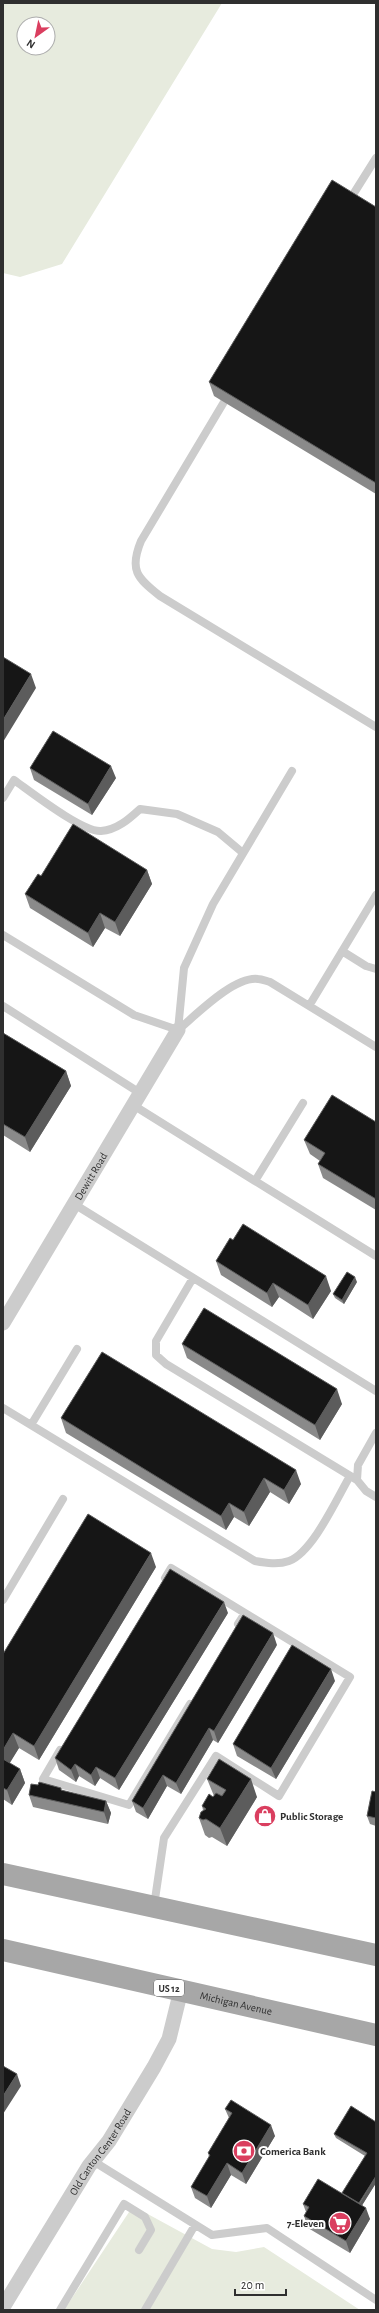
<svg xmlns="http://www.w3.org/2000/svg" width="379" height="2313" font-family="'Alegreya Sans',sans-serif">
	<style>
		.green { fill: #e7ebde; fill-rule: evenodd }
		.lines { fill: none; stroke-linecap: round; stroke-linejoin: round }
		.lane { stroke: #ccc; stroke-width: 8 }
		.street { stroke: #ccc; stroke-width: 15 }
		.primary { stroke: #a7a7a7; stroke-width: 22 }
		.wall { fill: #8a8a8a }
		.shaded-wall { fill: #5c5c5c }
		.building { fill: #161616; stroke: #5c5c5c }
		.labels { text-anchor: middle; stroke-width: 4; stroke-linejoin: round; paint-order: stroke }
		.shield { fill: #fff; stroke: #6d6d6d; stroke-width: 1 }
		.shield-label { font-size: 10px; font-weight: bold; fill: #2f2f2f }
		.street-label { font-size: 11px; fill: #2f2f2f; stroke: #fff }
		.poi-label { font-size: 11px; font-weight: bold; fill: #2f2f2f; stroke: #fff; text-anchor: start }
	</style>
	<rect width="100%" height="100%" fill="#fff"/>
	<!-- green -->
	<path class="green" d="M 3,3 L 222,3 L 62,264 L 20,277 L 3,273 ZM 24,24 L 48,24 L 48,48 L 24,48 Z
		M 133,2206 L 212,2249 L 236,2252 L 264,2247 L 360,2310 L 64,2310 Z"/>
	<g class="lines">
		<!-- lane -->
		<path class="lane" d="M 349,201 L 376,158
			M 224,402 L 141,541 C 129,570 137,578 160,596 L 376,727
			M 3,798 L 14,780 C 31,792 82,832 101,831 C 117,830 129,819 140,809 L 177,814 L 218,832 L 243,853
			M 3,935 L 134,1015 L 178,1030
			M 342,951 L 366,966 L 376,969
			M 3,1006 L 140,1093
			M 309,1006 L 376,895
			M 178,1030 L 184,968 L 213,904 L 292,771
			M 178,1030 C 196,1015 234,976 258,979 C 262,979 266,981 270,982 L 376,1047
			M 133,1105 L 255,1181 L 303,1103
			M 255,1181 L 376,1256
			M 74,1204 L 376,1391
			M 193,1278 L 156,1341 L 156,1355 L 166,1364 L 357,1480
			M 3,1408 L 255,1561 C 266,1563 278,1565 289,1561 C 313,1552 337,1498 350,1476
			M 31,1425 L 77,1349
			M 376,1433 L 358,1465 L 357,1480 L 366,1491 L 376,1497
			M 3,1600 L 63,1499
			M 238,1624 L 245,1613
			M 60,1750 L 43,1779 L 129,1805 L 190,1704
			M 154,1906 L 164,1838 L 216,1756 L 279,1796 L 350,1677 L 171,1568 L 165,1578
			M 93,2161 L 212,2235 L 267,2228 L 376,2300
			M 60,2310 L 124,2204 L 145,2217 L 151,2230 L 139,2250
			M 145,2310 L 195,2225"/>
		<!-- street -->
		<g class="street">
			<path id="s1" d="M 3,1323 L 178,1030"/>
			<path id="s2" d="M 3,2307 L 89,2166 L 109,2141 L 154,2067 L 169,2039 L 181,1990"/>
		</g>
		<!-- primary -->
		<g class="primary">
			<path d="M 3,1874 L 376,1955"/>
			<path id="s3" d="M 3,1950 L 376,2035"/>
		</g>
	</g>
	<!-- wall -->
	<path class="wall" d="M 376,207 L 376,494 L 214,396 L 209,382 Z
		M 30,768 L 116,778 L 92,815 L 34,780 Z
		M 147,870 L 152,884 L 120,936 L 105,928 L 93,947 L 30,908 L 25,894 L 41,876 Z
		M 3,1033 L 66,1071 L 71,1086 L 30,1152 L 3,1135 Z
		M 376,1122 L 376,1210 L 323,1178 L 318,1164 L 320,1161 L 310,1154 L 304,1140 Z
		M 233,1240 L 331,1291 L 313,1319 L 279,1297 L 272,1307 L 221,1275 L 216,1261 Z
		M 357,1282 L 344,1304 L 335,1298 L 333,1294 Z
		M 182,1344 L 342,1404 L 320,1440 L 187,1358 Z
		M 61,1418 L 301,1484 L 289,1504 L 270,1492 L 249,1526 L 234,1517 L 226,1530 L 66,1433 Z
		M 156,1567 L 39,1760 L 19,1748 L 9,1763 L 20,1769 L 25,1783 L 12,1805 L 3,1799 L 3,1654 Z
		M 228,1613 L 119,1790 L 100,1778 L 95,1786 L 79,1776 L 76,1782 L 59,1770 L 55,1758 Z
		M 277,1645 L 218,1743 L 213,1740 L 181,1794 L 167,1786 L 148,1819 L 136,1812 L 132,1801 Z
		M 335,1681 L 276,1779 L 237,1756 L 233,1744 Z
		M 207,1779 L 257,1797 L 227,1846 L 212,1837 L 209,1838 L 205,1835 L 199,1818 L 203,1810 L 202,1806 L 214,1796 Z
		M 63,1791 L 106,1801 L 111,1813 L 108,1824 L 33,1807 L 29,1795 Z
		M 376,1792 L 376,1826 L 370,1824 L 367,1816 Z
		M 225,2109 L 275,2136 L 246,2184 L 231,2175 L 211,2208 L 195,2198 L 191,2187 L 209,2157 L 208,2153 L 229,2118 Z
		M 376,2122 L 376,2183 L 362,2205 L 370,2219 L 350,2253 L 308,2228 L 304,2216 L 306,2212 L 303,2204 L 342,2193 L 365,2156 L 336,2138 L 334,2134 Z"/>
	<!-- shaded-wall -->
	<path class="shaded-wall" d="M 31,674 L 36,688 L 3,742 L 3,720 Z
		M 111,766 L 116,778 L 92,815 L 88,804 Z
		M 147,870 L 152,884 L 120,936 L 115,922 Z
		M 100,913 L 105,928 L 93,947 L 88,933 Z
		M 66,1071 L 71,1086 L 30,1152 L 25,1137 Z
		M 326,1276 L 331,1291 L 313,1319 L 308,1305 Z
		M 355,1277 L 357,1282 L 344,1304 L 342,1300 Z
		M 273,1283 L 279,1297 L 272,1307 L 267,1293 Z
		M 337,1389 L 342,1404 L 320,1440 L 315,1425 Z
		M 296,1470 L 301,1484 L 289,1504 L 284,1490 Z
		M 264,1478 L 270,1492 L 249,1526 L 244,1512 Z
		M 229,1503 L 234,1517 L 226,1530 L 221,1516 Z
		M 151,1553 L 156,1567 L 39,1760 L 34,1746 Z
		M 224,1602 L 228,1613 L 119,1790 L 115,1778 Z
		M 273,1633 L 277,1645 L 218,1743 L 214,1731 Z
		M 331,1669 L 335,1681 L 276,1779 L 271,1768 Z
		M 209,1728 L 213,1740 L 181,1794 L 176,1783 Z
		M 13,1733 L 19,1748 L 5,1771 L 3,1766 L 3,1750 Z
		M 75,1764 L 79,1776 L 76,1782 L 71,1770 Z
		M 96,1767 L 100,1778 L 95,1786 L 91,1775 Z
		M 20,1769 L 25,1783 L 12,1805 L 7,1790 Z
		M 163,1775 L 167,1786 L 148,1819 L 143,1808 Z
		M 251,1779 L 257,1797 L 227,1846 L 220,1828 Z
		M 106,1801 L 111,1813 L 108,1824 L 104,1812 Z
		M 17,2074 L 21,2086 L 3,2114 L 3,2096 Z
		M 271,2125 L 275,2136 L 246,2184 L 242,2173 Z
		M 227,2163 L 231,2175 L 211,2208 L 207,2196 Z
		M 376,2176 L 376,2183 L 358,2212 L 357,2208 Z
		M 366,2208 L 370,2219 L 350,2253 L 346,2241 Z"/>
	<!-- building -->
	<path class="building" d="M 332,180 L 376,207 L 376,483 L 209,382 Z
		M 3,657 L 31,674 L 3,720 Z
		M 53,731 L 111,766 L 88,804 L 30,768 Z
		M 73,824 L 147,870 L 115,922 L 100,913 L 88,933 L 25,894 L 38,874 L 41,876 Z
		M 3,1033 L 66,1071 L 25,1137 L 3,1124 Z
		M 332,1095 L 376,1122 L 376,1199 L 318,1164 L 325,1153 L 304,1140 Z
		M 243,1224 L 326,1276 L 308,1305 L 273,1283 L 267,1293 L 216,1261 L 230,1238 L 233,1240 Z
		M 347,1272 L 355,1277 L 342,1300 L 333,1294 Z
		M 204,1308 L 337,1389 L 315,1425 L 182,1344 Z
		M 102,1352 L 296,1470 L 284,1490 L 264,1478 L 244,1512 L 229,1503 L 221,1516 L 61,1418 Z
		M 88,1514 L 151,1553 L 34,1746 L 13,1733 L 3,1750 L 3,1654 Z
		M 170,1569 L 224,1602 L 115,1778 L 96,1767 L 91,1775 L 75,1764 L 71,1770 L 55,1758 Z
		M 243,1615 L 273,1633 L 214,1731 L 209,1728 L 176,1783 L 163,1775 L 143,1808 L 132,1801 Z
		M 292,1645 L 331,1669 L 271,1768 L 233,1744 Z
		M 3,1759 L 20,1769 L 7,1790 L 3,1788 Z
		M 219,1759 L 251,1779 L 220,1828 L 206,1819 L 203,1820 L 199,1818 L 201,1812 L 206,1809 L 202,1806 L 209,1794 L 213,1797 L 216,1793 L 222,1796 L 226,1790 L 207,1779 Z
		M 39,1782 L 61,1788 L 61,1790 L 106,1801 L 104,1812 L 29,1795 L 31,1784 L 38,1785 Z
		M 372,1791 L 376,1792 L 376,1818 L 367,1816 Z
		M 3,2066 L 17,2074 L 3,2096 Z
		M 231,2100 L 271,2125 L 242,2173 L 227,2163 L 207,2196 L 191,2187 L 210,2155 L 208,2153 L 232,2113 L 225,2109 Z
		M 351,2106 L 376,2122 L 376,2176 L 359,2203 L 342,2193 L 367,2153 L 334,2134 Z
		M 318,2179 L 366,2208 L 346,2241 L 304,2216 L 309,2207 L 303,2204 Z"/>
	<!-- icons -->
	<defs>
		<g id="shop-disc" transform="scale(1.15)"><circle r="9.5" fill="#da3e5f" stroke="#fff"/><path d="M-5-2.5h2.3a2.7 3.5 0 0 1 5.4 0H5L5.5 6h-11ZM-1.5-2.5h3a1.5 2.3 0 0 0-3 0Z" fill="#fff"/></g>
		<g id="bank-disc" transform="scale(1.15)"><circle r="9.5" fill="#da3e5f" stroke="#fff"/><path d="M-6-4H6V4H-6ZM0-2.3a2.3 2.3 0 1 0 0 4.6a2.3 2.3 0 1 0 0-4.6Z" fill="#fff"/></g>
		<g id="supermarket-disc" transform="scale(1.15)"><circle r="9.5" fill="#da3e5f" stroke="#fff"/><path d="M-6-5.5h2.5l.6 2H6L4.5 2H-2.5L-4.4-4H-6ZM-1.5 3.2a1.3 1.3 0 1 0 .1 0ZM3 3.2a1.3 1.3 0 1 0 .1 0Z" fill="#fff"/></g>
	</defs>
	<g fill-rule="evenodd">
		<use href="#shop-disc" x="265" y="1816"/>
		<use href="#bank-disc" x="244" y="2151"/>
		<use href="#supermarket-disc" x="340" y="2223"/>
	</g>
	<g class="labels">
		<!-- shield labels -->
		<rect class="shield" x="154" y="1980" width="30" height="16" rx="3"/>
		<g class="shield-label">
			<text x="169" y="1992">US 12</text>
		</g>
		<!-- street labels -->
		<g class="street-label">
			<text dy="4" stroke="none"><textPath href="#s1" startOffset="171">Dewitt Road</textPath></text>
			<text dy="4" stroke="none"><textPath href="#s3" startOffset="239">Michigan Avenue</textPath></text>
			<text dy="4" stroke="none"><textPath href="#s2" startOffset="183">Old Canton Center Road</textPath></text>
		</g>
		<!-- poi labels -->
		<g class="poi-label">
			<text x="280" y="1820">Public Storage</text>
			<text x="260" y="2155">Comerica Bank</text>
			<text x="324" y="2227" text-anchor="end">7-Eleven</text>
		</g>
	</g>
	<!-- border -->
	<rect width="379" height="2313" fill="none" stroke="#2f2f2f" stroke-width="8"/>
	<!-- north arrow -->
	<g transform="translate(36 36) rotate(213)"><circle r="19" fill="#ffffff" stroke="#acacac"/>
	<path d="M0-3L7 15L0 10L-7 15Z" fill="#da3e5f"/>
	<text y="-6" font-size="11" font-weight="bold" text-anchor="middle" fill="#2f2f2f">N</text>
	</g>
	<!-- scale -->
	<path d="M235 2289v6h51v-6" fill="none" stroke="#2f2f2f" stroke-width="2"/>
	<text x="241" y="2289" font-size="12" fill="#2f2f2f" stroke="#ffffff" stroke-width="3" paint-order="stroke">20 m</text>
</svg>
